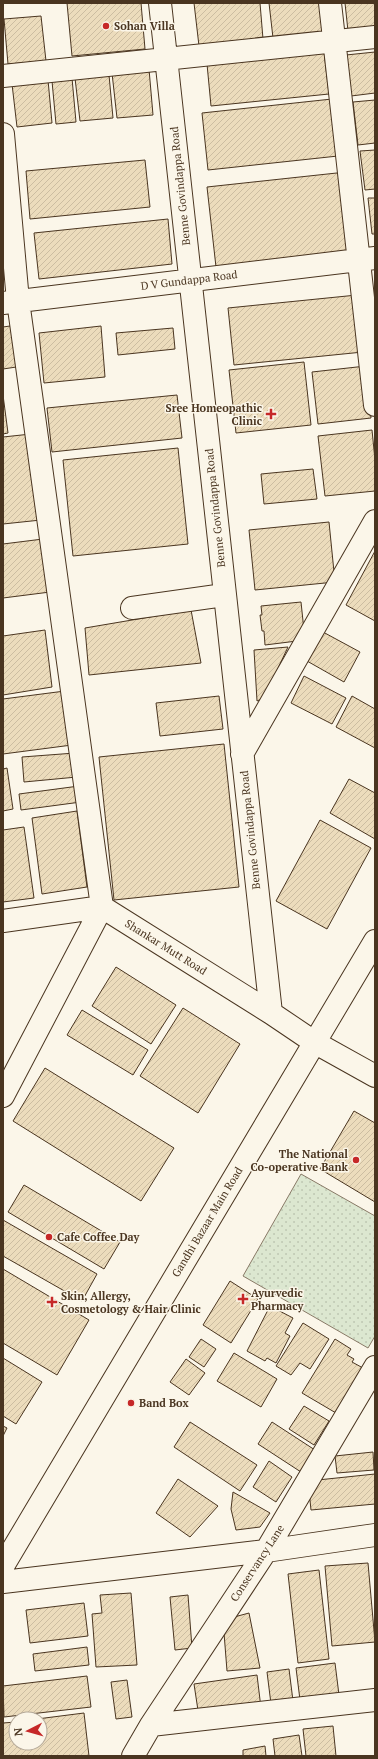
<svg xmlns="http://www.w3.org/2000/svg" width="378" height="1759" font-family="'PT Serif',serif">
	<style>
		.grass { fill: url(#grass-dots); stroke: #887966 }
		.building { fill: url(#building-hatch); stroke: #4a3520 }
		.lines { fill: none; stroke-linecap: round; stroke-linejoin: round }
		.minor-casing { stroke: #4a3520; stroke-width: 24 }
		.minor { stroke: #fbf6e9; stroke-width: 22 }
		.poi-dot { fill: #c62828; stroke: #fbf6e9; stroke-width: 1.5 }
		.labels { text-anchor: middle; stroke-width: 3; stroke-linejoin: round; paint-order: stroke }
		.poi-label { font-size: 11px; font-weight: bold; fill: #4a3520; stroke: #fbf6e9; text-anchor: start }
		.street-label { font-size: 11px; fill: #4a3520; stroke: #fbf6e9 }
	</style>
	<defs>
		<pattern id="grass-dots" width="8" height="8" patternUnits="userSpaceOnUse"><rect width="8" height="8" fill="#dce7d0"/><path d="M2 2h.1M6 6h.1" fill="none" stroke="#bec7b2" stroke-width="1.8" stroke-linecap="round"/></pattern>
		<pattern id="building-hatch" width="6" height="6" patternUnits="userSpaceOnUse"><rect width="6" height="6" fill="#ecdcbc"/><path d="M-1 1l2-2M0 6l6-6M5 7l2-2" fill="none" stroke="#ccbda1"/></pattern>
	</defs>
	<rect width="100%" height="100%" fill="#fbf6e9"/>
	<!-- grass -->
	<path class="grass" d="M 301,1174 L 375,1216 L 375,1336 L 368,1348 L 243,1276 Z"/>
	<!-- building -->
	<path class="building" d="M 67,3 L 141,3 L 145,49 L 72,56 Z
		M 194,3 L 260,3 L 263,39 L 199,46 Z
		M 269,3 L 320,3 L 323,32 L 273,38 Z
		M 345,3 L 375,3 L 375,28 L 348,31 Z
		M 41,16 L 46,61 L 8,64 L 4,19 Z
		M 324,52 L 329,94 L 211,106 L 207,64 Z
		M 375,52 L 375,93 L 351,96 L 346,55 Z
		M 149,69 L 153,115 L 117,118 L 112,73 Z
		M 109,75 L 113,118 L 80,121 L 75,78 Z
		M 72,78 L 76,122 L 56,124 L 52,81 Z
		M 48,80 L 52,123 L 17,127 L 12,84 Z
		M 332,99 L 338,156 L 208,170 L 202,113 Z
		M 375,100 L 375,143 L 358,145 L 353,102 Z
		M 375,150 L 375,189 L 365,190 L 360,151 Z
		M 145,160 L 150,207 L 30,219 L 26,171 Z
		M 346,172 L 355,252 L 216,267 L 207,187 Z
		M 368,198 L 375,198 L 375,234 L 372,234 Z
		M 168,219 L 172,264 L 39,279 L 34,233 Z
		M 357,295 L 363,352 L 234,365 L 228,308 Z
		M 17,325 L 23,366 L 3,369 L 3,327 Z
		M 101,326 L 105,377 L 44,383 L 39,333 Z
		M 173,328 L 175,349 L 118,355 L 116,333 Z
		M 304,362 L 311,425 L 236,433 L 229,370 Z
		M 366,366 L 371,418 L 318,424 L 312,372 Z
		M 3,395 L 8,433 L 3,434 Z
		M 177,395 L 182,438 L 52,452 L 47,408 Z
		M 372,430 L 375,460 L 375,491 L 325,496 L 318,436 Z
		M 31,434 L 41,520 L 3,524 L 3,437 Z
		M 178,448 L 188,544 L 73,556 L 63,460 Z
		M 313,469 L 317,499 L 264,504 L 261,474 Z
		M 329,522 L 335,582 L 255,590 L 249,530 Z
		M 51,538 L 58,591 L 3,598 L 3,544 Z
		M 375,551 L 375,621 L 346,605 Z
		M 301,602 L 305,640 L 265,645 L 264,631 L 262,631 L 260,615 L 262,615 L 261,606 Z
		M 191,610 L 201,663 L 89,675 L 85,628 Z
		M 45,630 L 52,687 L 3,695 L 3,636 Z
		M 323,632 L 360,652 L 344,682 L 307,661 Z
		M 288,647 L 264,698 L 257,701 L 254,650 Z
		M 304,676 L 346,698 L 332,724 L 291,703 Z
		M 65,691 L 72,745 L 3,754 L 3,699 Z
		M 219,696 L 223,729 L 160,736 L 156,703 Z
		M 352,696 L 375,709 L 375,748 L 336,727 Z
		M 224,744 L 239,887 L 114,900 L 99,757 Z
		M 75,753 L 77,777 L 24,782 L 22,757 Z
		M 7,768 L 13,809 L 3,811 L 3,769 Z
		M 349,779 L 375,793 L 375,839 L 330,813 Z
		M 79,786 L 81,802 L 21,810 L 19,794 Z
		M 77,811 L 87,887 L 42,894 L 32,818 Z
		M 320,820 L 371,848 L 327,929 L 276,901 Z
		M 24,827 L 34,898 L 3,902 L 3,830 Z
		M 116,967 L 176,1005 L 151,1044 L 92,1006 Z
		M 183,1008 L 240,1044 L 198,1113 L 140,1076 Z
		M 82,1010 L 148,1050 L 133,1075 L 67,1035 Z
		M 45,1068 L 174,1148 L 141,1201 L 13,1121 Z
		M 354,1111 L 375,1123 L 375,1202 L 320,1169 Z
		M 24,1185 L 120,1242 L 104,1269 L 8,1212 Z
		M 3,1220 L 97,1274 L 82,1301 L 3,1256 Z
		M 3,1269 L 89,1320 L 57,1375 L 3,1343 Z
		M 230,1281 L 258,1299 L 231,1343 L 203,1325 Z
		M 270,1306 L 293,1318 L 285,1333 L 290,1336 L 276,1363 L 267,1358 L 265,1361 L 247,1351 Z
		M 303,1323 L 329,1339 L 310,1369 L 300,1363 L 291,1375 L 276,1366 Z
		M 201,1339 L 216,1349 L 204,1367 L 189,1357 Z
		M 335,1339 L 351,1349 L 347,1355 L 354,1359 L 352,1362 L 363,1368 L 336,1413 L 302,1393 Z
		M 234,1353 L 277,1379 L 261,1407 L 217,1381 Z
		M 3,1358 L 42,1382 L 16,1424 L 3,1416 Z
		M 186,1359 L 205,1373 L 189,1395 L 170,1382 Z
		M 304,1406 L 329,1421 L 314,1445 L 289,1429 Z
		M 190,1422 L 257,1465 L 240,1491 L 174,1447 Z
		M 272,1422 L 315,1450 L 301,1472 L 258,1444 Z
		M 3,1426 L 7,1428 L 3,1436 Z
		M 373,1452 L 374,1470 L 337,1473 L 335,1456 Z
		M 269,1461 L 292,1477 L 276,1502 L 253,1487 Z
		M 375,1474 L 375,1504 L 311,1510 L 308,1481 Z
		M 178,1479 L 218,1506 L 190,1537 L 156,1513 Z
		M 233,1492 L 270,1513 L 260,1527 L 236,1530 L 231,1509 Z
		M 368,1563 L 375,1642 L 332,1646 L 325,1566 Z
		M 319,1570 L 329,1659 L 298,1663 L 288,1574 Z
		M 131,1593 L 137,1665 L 96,1667 L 92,1614 L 102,1613 L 100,1595 Z
		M 188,1595 L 192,1648 L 175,1650 L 170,1597 Z
		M 84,1603 L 88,1636 L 30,1643 L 26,1610 Z
		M 249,1613 L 260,1668 L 227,1671 L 223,1620 Z
		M 87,1647 L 89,1665 L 35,1671 L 33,1654 Z
		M 335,1663 L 340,1703 L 301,1708 L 296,1668 Z
		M 289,1669 L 293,1701 L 271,1704 L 267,1672 Z
		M 257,1675 L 261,1708 L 199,1717 L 194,1684 Z
		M 87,1676 L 91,1707 L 4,1717 L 3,1686 Z
		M 127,1680 L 132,1717 L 116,1719 L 111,1682 Z
		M 84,1713 L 89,1756 L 3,1756 L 3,1723 L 16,1722 L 16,1743 L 40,1743 L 40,1719 L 37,1719 Z
		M 333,1726 L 336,1756 L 306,1756 L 303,1729 Z
		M 299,1735 L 302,1756 L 275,1756 L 273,1739 Z
		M 265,1746 L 266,1756 L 243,1756 L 243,1750 Z"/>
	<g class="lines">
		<!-- minor casing -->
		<g class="minor-casing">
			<path id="minor" d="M 160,3 L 271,1013
				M 330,3 L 375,405
				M 3,76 L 375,37
				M 3,134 L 18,301 L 102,907 L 3,1096
				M 3,303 L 375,258
				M 132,608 L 224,595
				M 242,754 L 375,521
				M 3,921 L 102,907 L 271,1013 L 314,1042 L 375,1076
				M 3,1566 L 375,941
				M 3,1582 L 266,1551 L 375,1535
				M 151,1725 L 375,1700
				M 133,1756 L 151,1725 L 266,1551 L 375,1367"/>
		</g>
		<!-- minor -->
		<use href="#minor" class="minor"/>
	</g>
	<!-- markers -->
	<g class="poi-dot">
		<circle cx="106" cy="26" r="4"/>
		<path d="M269 408h4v4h4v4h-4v4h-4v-4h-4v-4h4z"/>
		<circle cx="356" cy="1160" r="4"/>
		<circle cx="49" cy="1237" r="4"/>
		<path d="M241 1293h4v4h4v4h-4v4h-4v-4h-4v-4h4z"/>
		<path d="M50 1296h4v4h4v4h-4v4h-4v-4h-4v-4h4z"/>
		<circle cx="131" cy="1403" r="4"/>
	</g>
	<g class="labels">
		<!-- poi labels -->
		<g class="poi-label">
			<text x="114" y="30">Sohan Villa</text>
			<text x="262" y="412" text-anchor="end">Sree Homeopathic<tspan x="262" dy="13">Clinic</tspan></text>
			<text x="348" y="1158" text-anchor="end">The National<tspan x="348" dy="13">Co-operative Bank</tspan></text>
			<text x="57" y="1241">Cafe Coffee Day</text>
			<text x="251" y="1297">Ayurvedic<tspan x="251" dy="13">Pharmacy</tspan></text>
			<text x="61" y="1300">Skin, Allergy,<tspan x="61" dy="13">Cosmetology &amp; Hair Clinic</tspan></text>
			<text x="139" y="1407">Band Box</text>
		</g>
		<!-- street labels -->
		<g class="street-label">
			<text transform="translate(180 186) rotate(-96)" y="4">Benne Govindappa Road</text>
			<text transform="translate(189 280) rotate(-7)" y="4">D V Gundappa Road</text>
			<text transform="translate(215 508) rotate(-96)" y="4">Benne Govindappa Road</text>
			<text transform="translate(250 830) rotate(-96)" y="4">Benne Govindappa Road</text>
			<text transform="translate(166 947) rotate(32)" y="4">Shankar Mutt Road</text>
			<text transform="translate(207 1222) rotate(-59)" y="4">Gandhi Bazaar Main Road</text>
			<text transform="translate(257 1563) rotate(-57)" y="4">Conservancy Lane</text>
		</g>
	</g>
	<!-- border -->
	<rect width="378" height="1759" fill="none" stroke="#4a3520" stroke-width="8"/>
	<!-- north arrow -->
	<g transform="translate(28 1731) rotate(264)"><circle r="19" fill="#fbf6e9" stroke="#b4a999"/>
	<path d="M0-3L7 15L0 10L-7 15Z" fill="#c62828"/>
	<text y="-6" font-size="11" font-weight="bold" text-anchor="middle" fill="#4a3520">N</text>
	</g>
</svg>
